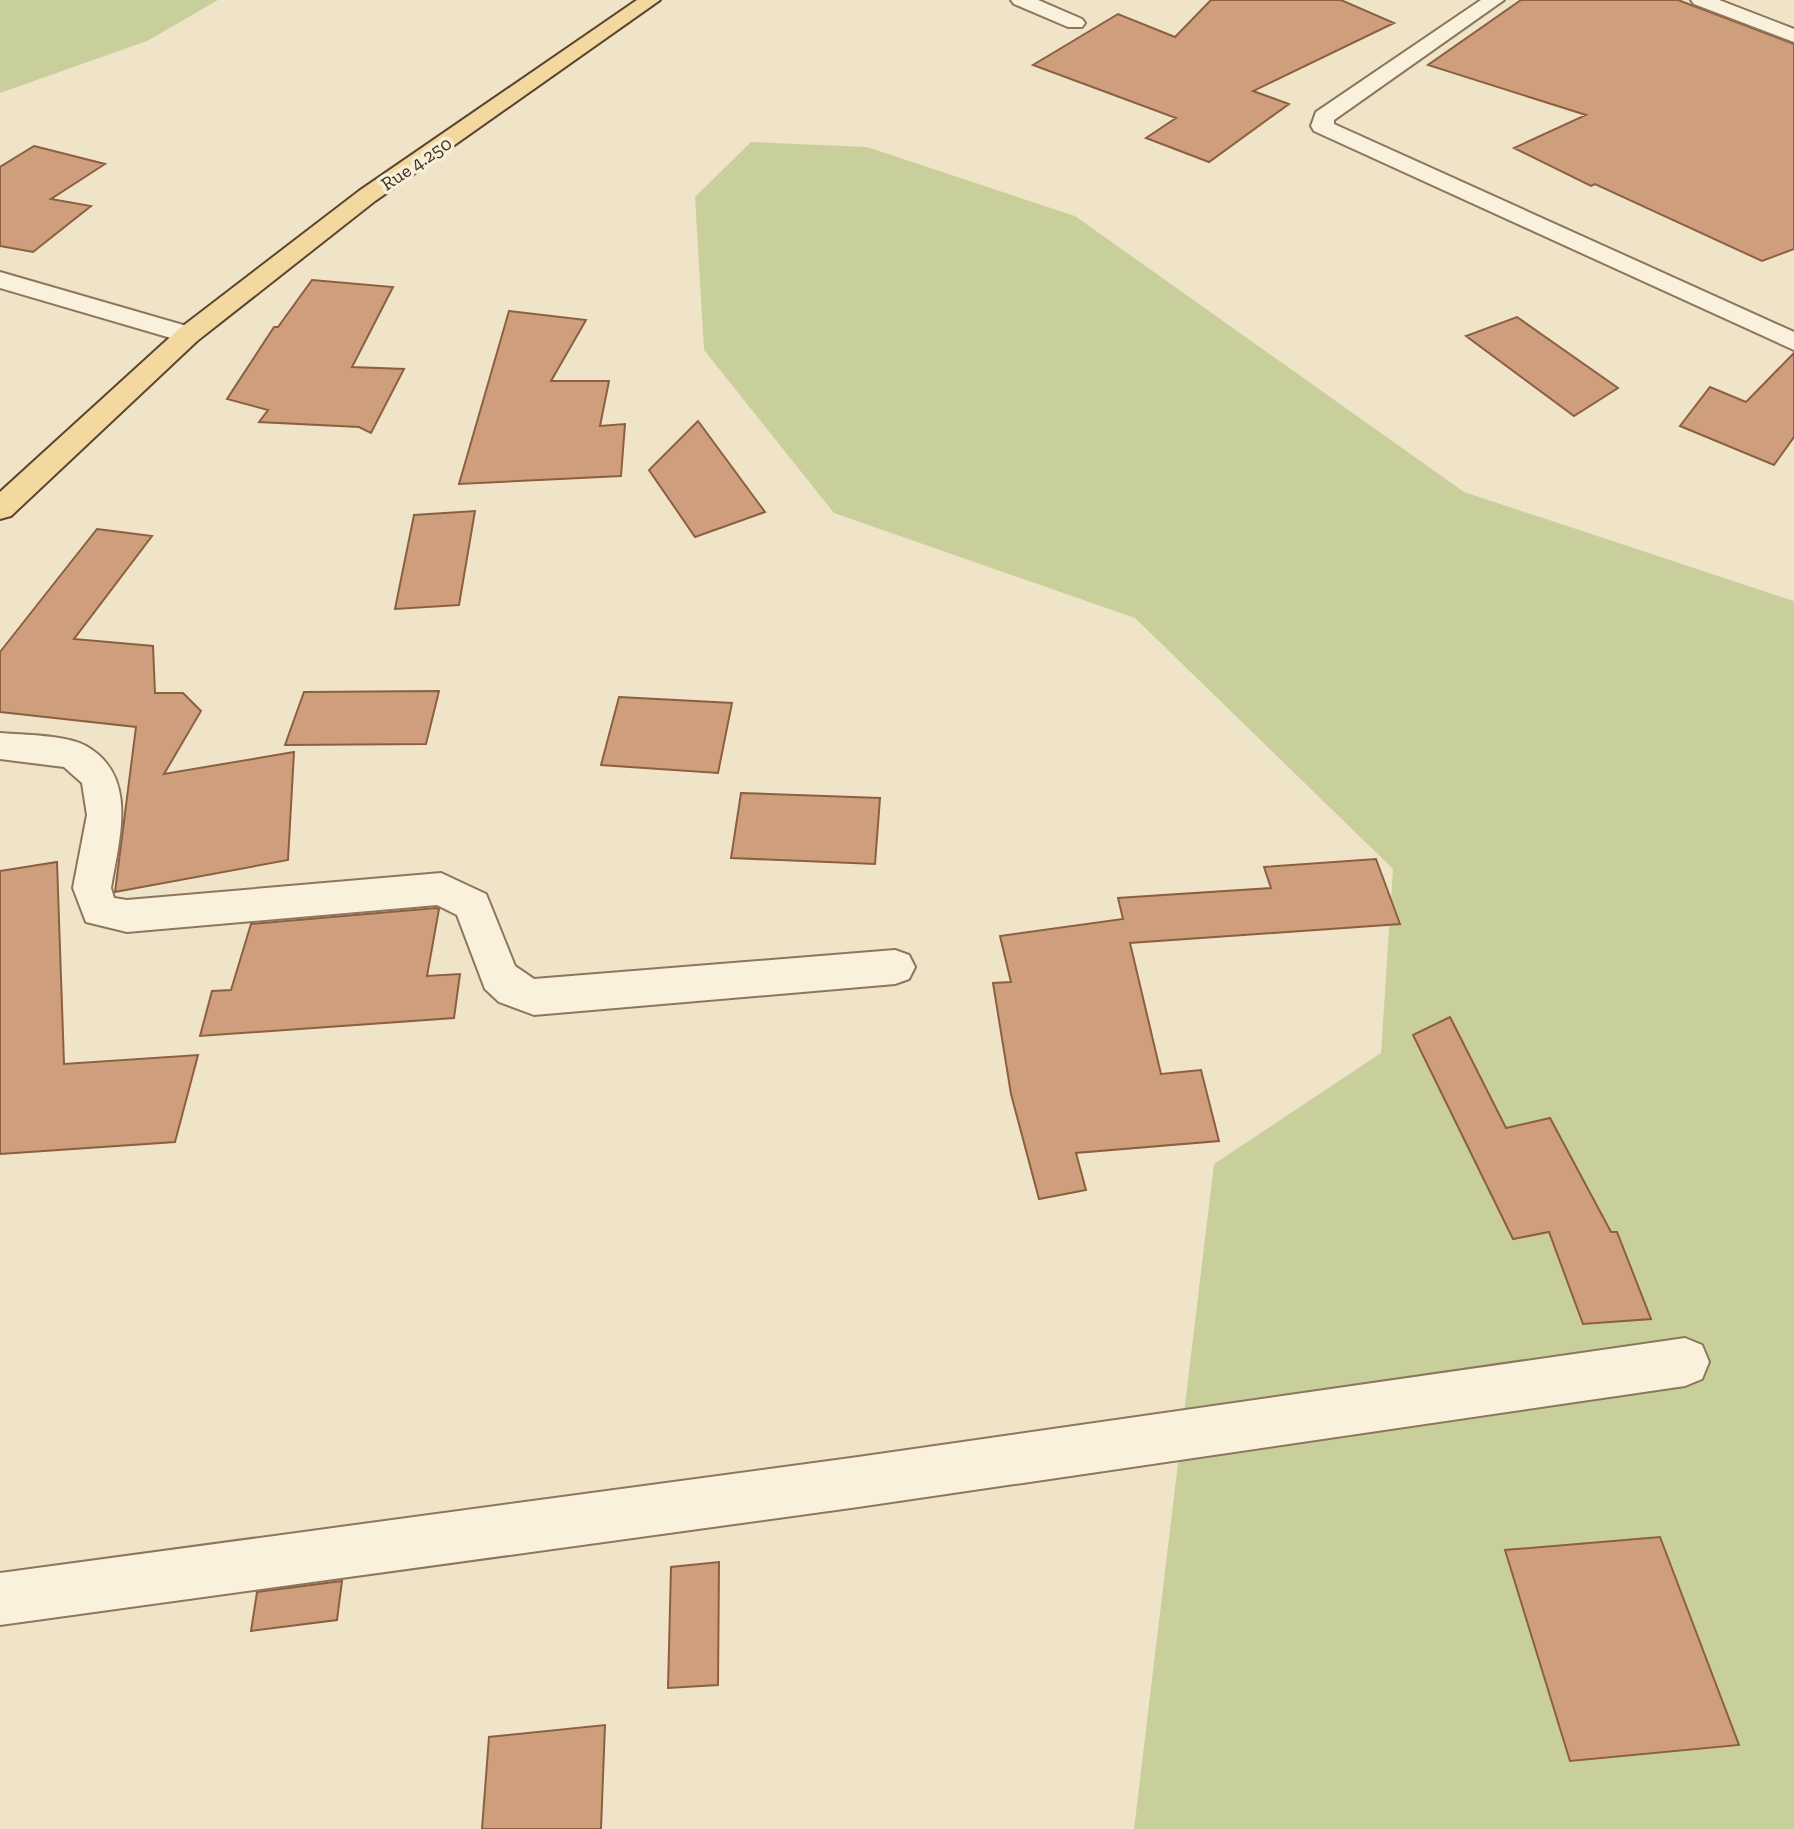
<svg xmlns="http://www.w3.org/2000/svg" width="1794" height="1829" font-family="'Zilla Slab',serif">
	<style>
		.green { fill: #c9cf9b }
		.building { fill: #cf9f7d; stroke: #8d5f41; stroke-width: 2 }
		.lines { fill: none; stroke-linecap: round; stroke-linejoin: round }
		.street-casing { stroke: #8d765c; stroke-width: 4 }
		.primary-casing { stroke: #5b4430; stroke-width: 4 }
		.street { fill: #faf1dc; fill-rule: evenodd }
		.primary { fill: #f3d9a0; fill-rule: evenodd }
		.labels { text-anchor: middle; stroke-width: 7; stroke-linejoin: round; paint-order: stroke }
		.far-street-label { font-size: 19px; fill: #3d2e20; stroke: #f7eed8 }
	</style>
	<rect width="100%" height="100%" fill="#f0e4c8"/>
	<!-- green -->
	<path class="green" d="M 0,0 L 218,0 L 147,41 L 0,93 Z
		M 751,142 L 867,147 L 1075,216 L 1464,492 L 1794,601 L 1794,1829 L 1134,1829 L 1214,1164 L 1381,1053 L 1393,869 L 1135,618 L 834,513 L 704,350 L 695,197 Z"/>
	<!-- building -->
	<path class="building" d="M 1211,0 L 1341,0 L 1394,23 L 1253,91 L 1289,104 L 1209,162 L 1146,138 L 1176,118 L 1033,65 L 1118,14 L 1175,37 Z
		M 1521,0 L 1678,0 L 1794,44 L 1794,249 L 1762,261 L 1595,184 L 1591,186 L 1514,148 L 1586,115 L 1428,65 Z
		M 34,146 L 105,164 L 51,199 L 91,206 L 33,252 L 0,246 L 0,167 Z
		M 312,280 L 393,287 L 352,367 L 404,369 L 371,433 L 359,427 L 259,422 L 268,410 L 227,399 L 274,327 L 278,327 Z
		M 509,311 L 586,320 L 551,381 L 609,381 L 600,426 L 625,424 L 621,476 L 459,484 Z
		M 1517,317 L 1618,388 L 1574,416 L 1466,336 Z
		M 1794,353 L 1794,437 L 1774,465 L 1680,426 L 1710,387 L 1746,402 Z
		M 698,421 L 765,512 L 695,537 L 649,470 Z
		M 475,511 L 459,605 L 395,609 L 414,515 Z
		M 97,529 L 152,536 L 74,639 L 153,646 L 155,693 L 183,693 L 201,711 L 164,774 L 294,752 L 288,860 L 115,892 L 136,727 L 0,712 L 0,652 Z
		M 439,691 L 426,744 L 285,745 L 304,692 Z
		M 619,697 L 732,703 L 718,773 L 601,765 Z
		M 741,793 L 880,798 L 875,864 L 731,858 Z
		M 1376,859 L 1400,924 L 1130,943 L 1161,1074 L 1201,1070 L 1219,1141 L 1076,1153 L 1086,1190 L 1039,1199 L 1011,1094 L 993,983 L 1011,982 L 1000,936 L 1123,919 L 1118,898 L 1271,888 L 1264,867 Z
		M 57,862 L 64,1064 L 198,1055 L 175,1142 L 0,1154 L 0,871 Z
		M 436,908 L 439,909 L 427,976 L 460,974 L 454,1018 L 200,1036 L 212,991 L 231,990 L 251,924 Z
		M 1450,1017 L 1506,1128 L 1550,1118 L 1611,1232 L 1617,1232 L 1651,1319 L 1583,1324 L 1549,1232 L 1513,1239 L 1413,1035 Z
		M 1660,1537 L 1739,1745 L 1570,1761 L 1505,1550 Z
		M 719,1562 L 718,1685 L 668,1688 L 671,1567 Z
		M 342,1581 L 337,1620 L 251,1631 L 257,1592 Z
		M 605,1725 L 601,1829 L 482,1829 L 489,1737 Z"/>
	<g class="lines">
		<!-- street casing -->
		<g class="street-casing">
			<path id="street" d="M 1011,0 L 1038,0 L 1082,19 L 1085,23 L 1082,27 L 1068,27 L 1014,4 Z
				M 1481,0 L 1504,0 L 1334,120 L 1334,124 L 1794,332 L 1794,350 L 1314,131 L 1311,126 L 1316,112 Z
				M 1691,0 L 1719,0 L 1794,29 L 1794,42 L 1694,4 Z
				M 0,272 L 197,329 L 201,335 L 197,341 L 188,343 L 0,288 Z
				M 0,733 C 23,735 67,735 86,746 C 139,776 119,839 111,888 L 114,898 L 127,900 L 441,873 L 486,894 L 515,966 L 534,979 L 895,950 L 909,955 L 915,967 L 909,979 L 895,984 L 534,1015 L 499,1002 L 485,989 L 457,915 L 437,905 L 127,932 L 86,922 L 73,888 L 87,815 L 82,783 L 64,767 L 0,759 Z
				M 1685,1338 L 1702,1345 L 1709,1362 L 1702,1379 L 1685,1386 L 858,1507 L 0,1625 L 0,1573 L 858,1457 Z"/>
		</g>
		<!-- primary casing -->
		<g class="primary-casing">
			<path id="primary" d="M 637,0 L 660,0 L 375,201 L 197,341 L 11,516 L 0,519 L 0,492 L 179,329 L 359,191 Z"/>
		</g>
		<!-- street -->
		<use href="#street" class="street"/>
		<!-- primary -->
		<use href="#primary" class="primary"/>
	</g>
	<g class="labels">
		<!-- far-street labels -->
		<g class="far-street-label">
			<text transform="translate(416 163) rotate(-34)" y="7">Rue 4.250</text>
		</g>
	</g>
</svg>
